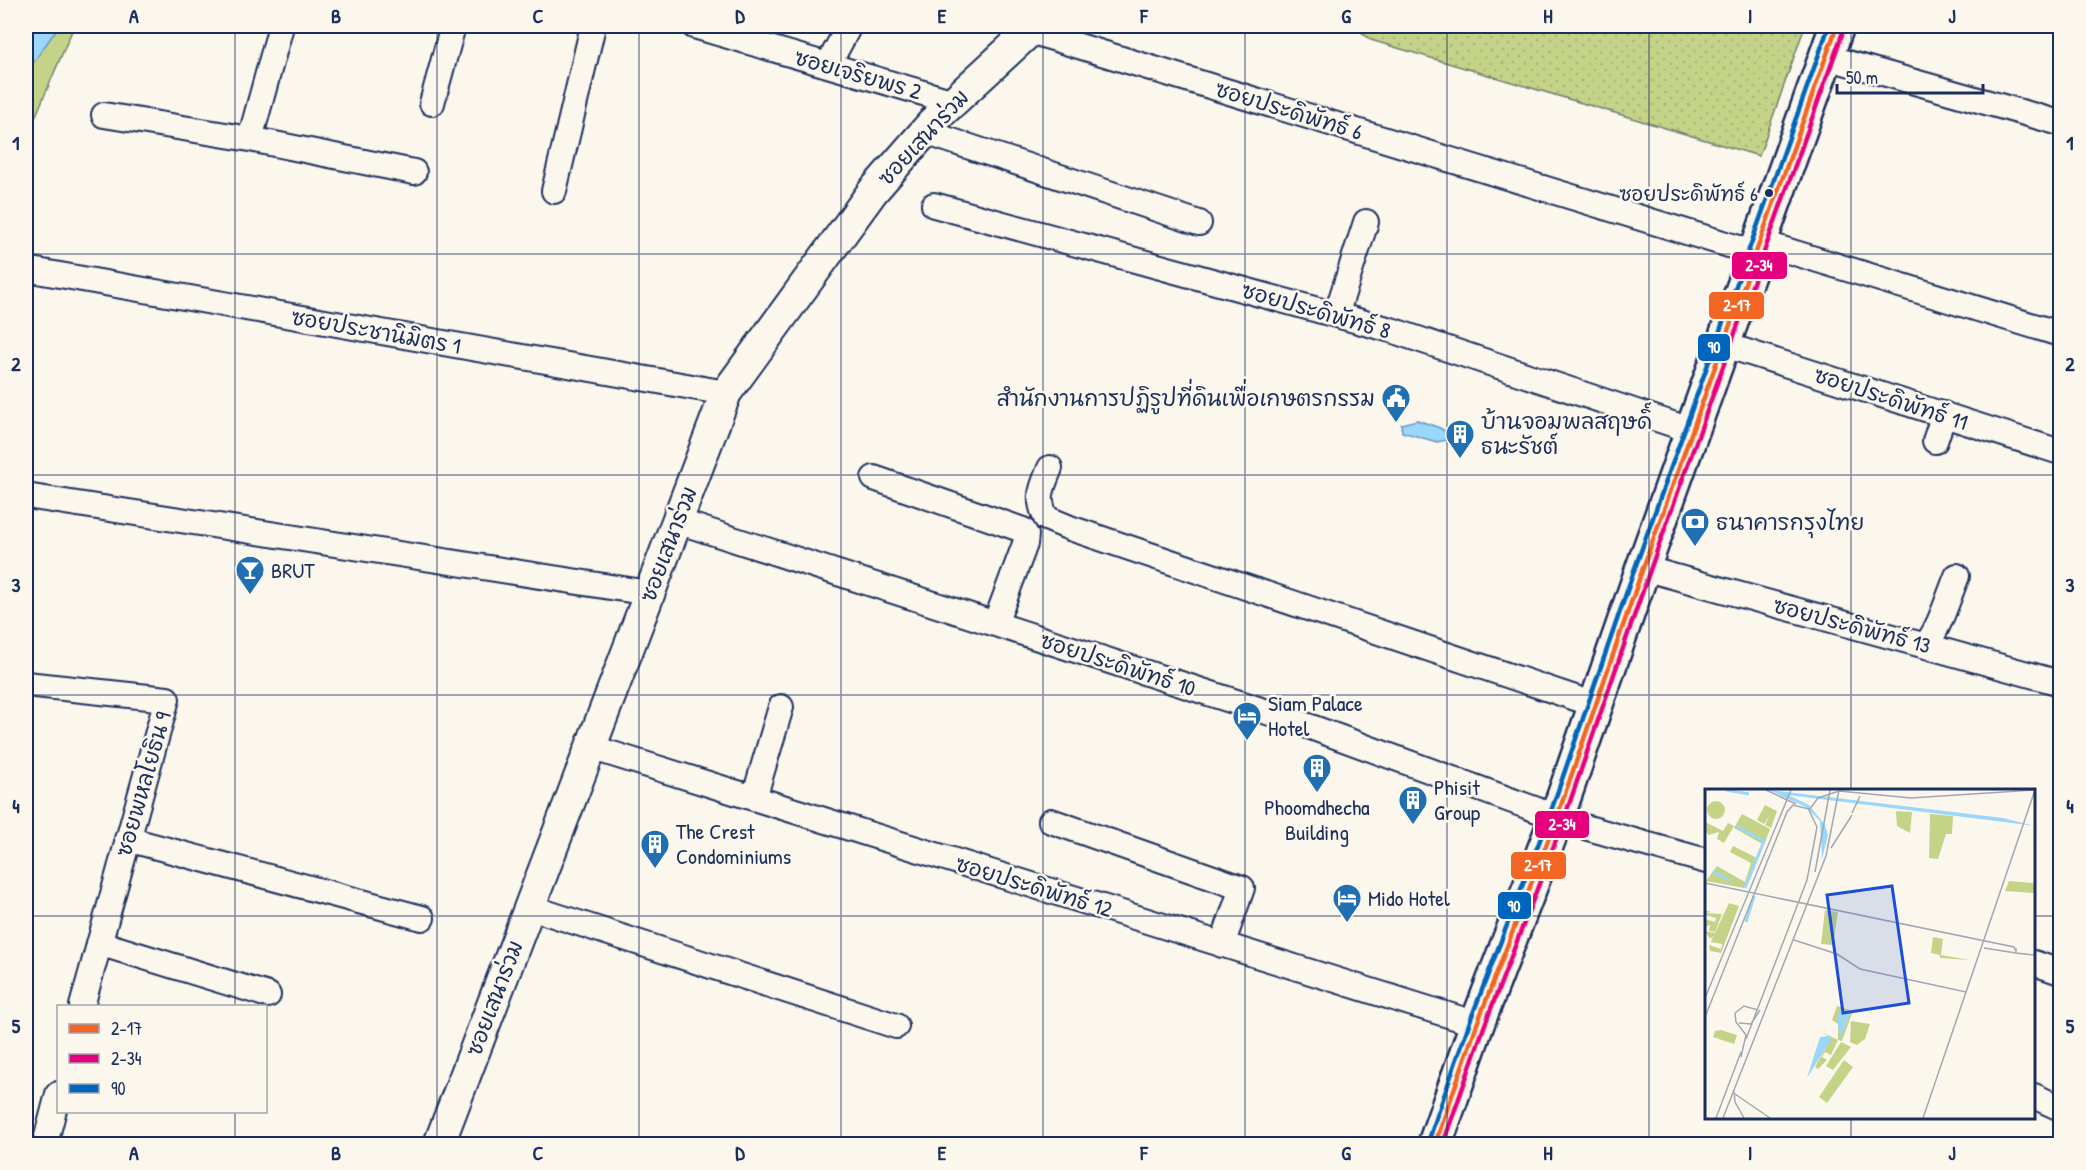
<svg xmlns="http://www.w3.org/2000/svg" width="2086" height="1170" font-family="'Patrick Hand','Playpen Sans Thai',sans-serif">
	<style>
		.grass { fill: url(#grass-dots); stroke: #708172; stroke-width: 1.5 }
		.garden { fill: #c4d387; stroke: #708172; stroke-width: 1.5 }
		.water { fill: #9ad7fb; stroke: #6794bc; stroke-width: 1.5 }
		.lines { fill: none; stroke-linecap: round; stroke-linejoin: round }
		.minor-casing { stroke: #1b2f5e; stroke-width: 28 }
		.tertiary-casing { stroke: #1b2f5e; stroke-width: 34 }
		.secondary-casing { stroke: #1b2f5e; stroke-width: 38 }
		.minor { stroke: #fbf7ec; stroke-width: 24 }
		.tertiary { stroke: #fbf7ec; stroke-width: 30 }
		.secondary { stroke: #fbf7ec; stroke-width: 33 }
		.bus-1-casing { stroke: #fbf7ec; stroke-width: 9 }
		.bus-2-casing { stroke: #fbf7ec; stroke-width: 9 }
		.bus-3-casing { stroke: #fbf7ec; stroke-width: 9 }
		.bus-1 { stroke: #f26522; stroke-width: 4.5 }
		.bus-2 { stroke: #e5007d; stroke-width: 4.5 }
		.bus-3 { stroke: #0065bd; stroke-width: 4.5 }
		.grid { fill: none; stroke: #1b2f5e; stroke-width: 1.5; stroke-opacity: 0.55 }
		.bus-dot { fill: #1b2f5e; stroke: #fbf7ec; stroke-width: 2 }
		.labels { text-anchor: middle; stroke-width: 5; stroke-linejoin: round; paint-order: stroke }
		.bus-label { font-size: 20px; fill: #1b2f5e; stroke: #fbf7ec; text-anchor: end }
		.street-label { font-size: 22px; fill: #1b2f5e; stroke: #fbf7ec }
		.poi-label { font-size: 22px; fill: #1b2f5e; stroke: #fbf7ec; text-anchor: start }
		.inset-river { fill: none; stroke: #9ad7fb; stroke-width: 3 }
		.inset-road { fill: none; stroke: #a1a7b3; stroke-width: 1.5 }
		.view { fill: #1d4ed8; fill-opacity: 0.15; stroke: #1d4ed8; stroke-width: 3 }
		.inset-edge { fill: none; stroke: #1b2f5e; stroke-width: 3 }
		.line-badge { stroke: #fbf7ec; stroke-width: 2 }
		.badge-label { font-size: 16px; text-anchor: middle; font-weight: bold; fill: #fff }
		.neatline { fill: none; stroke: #1b2f5e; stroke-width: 2 }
		.grid-label { font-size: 20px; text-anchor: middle; font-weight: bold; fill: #1b2f5e }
	</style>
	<defs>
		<pattern id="grass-dots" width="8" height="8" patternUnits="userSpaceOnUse" patternTransform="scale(1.5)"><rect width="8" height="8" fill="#c4d387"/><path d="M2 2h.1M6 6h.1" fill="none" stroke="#a8b577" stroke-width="1.8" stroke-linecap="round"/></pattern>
	</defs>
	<rect width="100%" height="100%" fill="#fbf7ec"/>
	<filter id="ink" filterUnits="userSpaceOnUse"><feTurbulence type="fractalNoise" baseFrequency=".0167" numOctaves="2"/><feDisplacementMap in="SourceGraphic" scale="12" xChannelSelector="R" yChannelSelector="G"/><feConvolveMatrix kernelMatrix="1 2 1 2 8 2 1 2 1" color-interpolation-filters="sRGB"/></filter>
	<g filter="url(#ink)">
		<!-- grass -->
		<path class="grass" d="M 1354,26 L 1805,26 L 1759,156 L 1371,40 Z"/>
		<!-- garden -->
		<path class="garden" d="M 26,26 L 74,26 L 26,139 Z"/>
		<!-- water -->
		<path class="water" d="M 26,26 L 59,26 L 26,73 Z
			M 1417,420 L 1440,428 L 1448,433 L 1446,440 L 1437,442 L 1402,432 L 1401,424 Z"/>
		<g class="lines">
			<!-- minor casing -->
			<g class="minor-casing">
				<path id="minor" d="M 694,26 L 954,102
					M 1030,31 L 1755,253
					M 1826,57 L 2060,123
					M 828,65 L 849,26
					M 432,103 L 453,26
					M 104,115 L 250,139 L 414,172
					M 925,132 L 1199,223
					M 250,139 L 281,26
					M 554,191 L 593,26
					M 934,205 L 1391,330 L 1693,431
					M 1759,242 L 2060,334
					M 26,269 L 726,393
					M 1336,315 L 1366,222
					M 1722,344 L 2060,452
					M 1935,441 L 1944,414
					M 1050,468 C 1042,488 1036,497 1046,518 L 1070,528 L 1596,705
					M 874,478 L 1023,530 L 1026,535 L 1025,544 L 995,624
					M 26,496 L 649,593
					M 677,521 L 1289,719 L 1581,826 L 1706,861
					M 1643,568 L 2060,683
					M 1926,645 C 1940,627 1948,598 1957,576
					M 26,684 L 167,699 L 82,1006
					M 590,747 L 1477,1024
					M 754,798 L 781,707
					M 1051,821 L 1242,888 L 1222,945
					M 127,839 L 422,918
					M 529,907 L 896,1026
					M 99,943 L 268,995
					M 2034,963 L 2060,972
					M 2034,1096 L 2060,1108
					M 45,1144 L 58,1094"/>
			</g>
			<!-- tertiary casing -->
			<g class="tertiary-casing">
				<path id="tertiary" d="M 439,1144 L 726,393 L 873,191 L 941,113 L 1030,31 L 1032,26"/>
			</g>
			<!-- secondary casing -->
			<g class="secondary-casing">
				<path id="secondary" d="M 1435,1144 L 1477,1024 L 1557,817 L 1643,568 L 1837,26"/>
			</g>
			<!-- minor -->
			<use href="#minor" class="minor"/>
			<!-- tertiary -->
			<use href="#tertiary" class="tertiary"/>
			<!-- secondary -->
			<use href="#secondary" class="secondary"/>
			<!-- bus-1 casing -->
			<g class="bus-1-casing">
				<path id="bus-1" d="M 1435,1144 L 1477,1024 L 1557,817 L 1643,568 L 1837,26"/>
			</g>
			<!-- bus-2 casing -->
			<g class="bus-2-casing">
				<path id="bus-2" d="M 1443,1144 L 1484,1027 L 1564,819 L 1650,570 L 1844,29"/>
			</g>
			<!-- bus-3 casing -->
			<g class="bus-3-casing">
				<path id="bus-3" d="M 1428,1142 L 1470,1021 L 1550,814 L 1636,565 L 1829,26"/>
			</g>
			<!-- bus-1 -->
			<use href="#bus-1" class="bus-1"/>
			<!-- bus-2 -->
			<use href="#bus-2" class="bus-2"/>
			<!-- bus-3 -->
			<use href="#bus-3" class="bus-3"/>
		</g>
	</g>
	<!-- grid -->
	<path class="grid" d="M 235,26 L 235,1006M 437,26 L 437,1144M 639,26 L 639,1144M 841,26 L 841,1144M 1043,26 L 1043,1144M 1245,26 L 1245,1144M 1447,26 L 1447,1144M 1649,26 L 1649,1144M 1851,26 L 1851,790M 26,254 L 2060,254M 26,475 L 2060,475M 26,695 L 2060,695M 26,916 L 1706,916M 2034,916 L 2060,916M 235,1112 L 235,1144M 1851,1118 L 1851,1144"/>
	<!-- icons -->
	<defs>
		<g id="civic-pin" transform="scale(1.5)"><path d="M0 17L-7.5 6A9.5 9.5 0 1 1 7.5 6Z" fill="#1f6fb2" stroke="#fbf7ec"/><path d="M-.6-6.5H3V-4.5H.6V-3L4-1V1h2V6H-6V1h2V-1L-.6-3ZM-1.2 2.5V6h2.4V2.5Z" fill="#fff"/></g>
		<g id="building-pin" transform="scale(1.5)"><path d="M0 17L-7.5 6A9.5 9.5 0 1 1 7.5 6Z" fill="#1f6fb2" stroke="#fbf7ec"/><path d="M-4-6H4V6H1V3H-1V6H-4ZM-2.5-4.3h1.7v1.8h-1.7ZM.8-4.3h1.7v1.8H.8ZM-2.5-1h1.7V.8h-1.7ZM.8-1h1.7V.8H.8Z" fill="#fff"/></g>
		<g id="bank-pin" transform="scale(1.5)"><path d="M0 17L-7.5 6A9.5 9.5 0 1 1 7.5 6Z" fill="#1f6fb2" stroke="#fbf7ec"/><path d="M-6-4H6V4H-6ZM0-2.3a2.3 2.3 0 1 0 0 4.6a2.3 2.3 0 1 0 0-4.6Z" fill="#fff"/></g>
		<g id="bar-pin" transform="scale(1.5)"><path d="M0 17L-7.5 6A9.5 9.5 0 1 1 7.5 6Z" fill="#1f6fb2" stroke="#fbf7ec"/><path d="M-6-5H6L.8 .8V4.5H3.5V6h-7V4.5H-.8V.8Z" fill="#fff"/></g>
		<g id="hotel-pin" transform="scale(1.5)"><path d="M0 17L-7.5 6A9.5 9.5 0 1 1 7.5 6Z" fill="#1f6fb2" stroke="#fbf7ec"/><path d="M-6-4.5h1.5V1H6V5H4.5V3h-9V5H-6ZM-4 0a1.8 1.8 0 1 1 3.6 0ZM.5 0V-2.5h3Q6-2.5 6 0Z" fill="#fff"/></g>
	</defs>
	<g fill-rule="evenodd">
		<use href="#civic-pin" x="1396" y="398"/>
		<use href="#building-pin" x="1460" y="434"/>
		<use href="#bank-pin" x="1695" y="522"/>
		<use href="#bar-pin" x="250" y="570"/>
		<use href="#hotel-pin" x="1247" y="716"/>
		<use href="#building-pin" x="1317" y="768"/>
		<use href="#building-pin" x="1413" y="800"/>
		<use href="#building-pin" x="655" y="844"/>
		<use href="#hotel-pin" x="1347" y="898"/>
	</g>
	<!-- markers -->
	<circle class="bus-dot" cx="1769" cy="193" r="5"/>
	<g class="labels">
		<!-- bus labels -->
		<g class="bus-label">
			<text x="1758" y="201">ซอยประดิพัทธ์ 6</text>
		</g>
		<!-- street labels -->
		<g class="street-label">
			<text transform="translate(858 74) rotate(16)" y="8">ซอยเจริยพร 2</text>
			<text transform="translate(1289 110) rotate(17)" y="8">ซอยประดิพัทธ์ 6</text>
			<text transform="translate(923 137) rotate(-47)" y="8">ซอยเสนาร่วม</text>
			<text transform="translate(1316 310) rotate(16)" y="8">ซอยประดิพัทธ์ 8</text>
			<text transform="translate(376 331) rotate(10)" y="8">ซอยประชานิมิตร 1</text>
			<text transform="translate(1891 398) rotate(18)" y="8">ซอยประดิพัทธ์ 11</text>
			<text transform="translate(668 544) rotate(-69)" y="8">ซอยเสนาร่วม</text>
			<text transform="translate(1852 625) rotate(15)" y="8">ซอยประดิพัทธ์ 13</text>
			<text transform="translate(1118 664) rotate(18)" y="8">ซอยประดิพัทธ์ 10</text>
			<text transform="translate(143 784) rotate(-74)" y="8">ซอยพหลโยธิน 9</text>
			<text transform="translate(1034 886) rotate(17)" y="8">ซอยประดิพัทธ์ 12</text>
			<text transform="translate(494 998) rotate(-69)" y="8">ซอยเสนาร่วม</text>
		</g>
		<!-- poi labels -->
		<g class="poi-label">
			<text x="1375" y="406" text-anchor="end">สำนักงานการปฏิรูปที่ดินเพื่อเกษตรกรรม</text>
			<text x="1481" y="429">บ้านจอมพลสฤษดิ์<tspan x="1481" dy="25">ธนะรัชต์</tspan></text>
			<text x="1716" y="530">ธนาคารกรุงไทย</text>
			<text x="271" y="578">BRUT</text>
			<text x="1268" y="711">Siam Palace<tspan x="1268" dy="25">Hotel</tspan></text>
			<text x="1434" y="795">Phisit<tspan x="1434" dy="25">Group</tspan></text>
			<text x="1317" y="815" text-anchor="middle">Phoomdhecha<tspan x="1317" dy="25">Building</tspan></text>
			<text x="676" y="839">The Crest<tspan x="676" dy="25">Condominiums</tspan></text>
			<text x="1368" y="906">Mido Hotel</text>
		</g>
	</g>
	<!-- overview -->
	<g transform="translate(1705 789)">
		<rect width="330" height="330" fill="#fbf7ec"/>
		<path d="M2 21a9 9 0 1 1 18 0a9 9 0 1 1-18 0ZM 28,57 L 52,69 L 39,99 L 1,92 L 12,77 L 40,93 L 46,74 L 25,63 ZM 304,92 L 328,94 L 330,104 L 300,102 ZM 0,121 L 6,123 L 0,124 L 17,125 L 10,143 L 4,142 L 5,136 L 0,138 L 0,130 L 10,133 L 11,129 L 0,126 ZM 120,121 L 133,123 L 128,156 L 116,155 Z" fill="#c4d387"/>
		<path d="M 191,22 L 207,23 L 205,44 L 192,37 ZM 225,25 L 248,27 L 247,45 L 241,45 L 233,70 L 224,69 Z" fill="#c4d387"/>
		<path d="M 139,271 L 148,278 L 122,314 L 114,308 Z" fill="#c4d387"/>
		<path d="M 60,16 L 72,22 L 66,39 L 60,36 L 64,27 L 59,35 L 52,31 ZM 37,25 L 65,40 L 59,56 L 29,39 ZM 0,33 L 18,42 L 23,34 L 29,37 L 19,54 L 12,50 L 14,43 L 4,46 L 0,42 ZM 24,114 L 34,117 L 16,164 L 5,162 L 4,156 L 16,160 L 17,155 L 6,153 L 8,147 L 5,150 L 0,142 L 10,144 ZM 228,148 L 238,150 L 236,166 L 265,171 L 235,169 L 235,166 L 226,164 ZM 132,217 L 148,222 L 137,252 L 133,251 L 126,266 L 120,263 L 117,268 L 122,271 L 113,280 L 110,278 L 126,249 L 117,243 L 133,251 L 133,235 L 127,231 ZM 146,232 L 165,235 L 160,250 L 152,256 L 145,253 ZM 16,241 L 32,246 L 29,255 L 8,248 L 10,242 ZM 136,253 L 146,258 L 128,281 L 121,277 Z" fill="#c4d387"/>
		<path d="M 64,1 L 298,29 L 330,37 L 83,6 L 104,16 L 120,36 L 123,46 L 117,70 L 115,32 L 101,18 ZM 135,220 L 145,224 L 135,249 L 132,229 ZM 122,247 L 127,249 L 125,252 L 102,289 L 115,248 Z" fill="#9ad7fb"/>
		<path class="inset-river" d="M 21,1 L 44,5M 31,37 L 59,52 L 40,99M 8,82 L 25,92M 41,133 L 49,107"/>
		<path class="inset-road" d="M 61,1 L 91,15M 147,24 L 155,7M 126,59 L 147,26M 110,83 L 125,1M 0,94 L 309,158 L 311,162M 89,151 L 132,165 L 155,180 L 261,203M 279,159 L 311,164M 311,159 L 311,164 L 330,166M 0,209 L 86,1M 0,228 L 82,23 L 88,16 L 104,20M 34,234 L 46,235 L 55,221M 41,250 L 102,91 L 112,38 L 104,21 L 113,9 L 134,2 L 206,9 L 329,1M 36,268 L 41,246 L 31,233 L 30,224 L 39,217 L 53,221M 29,302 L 30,313 L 39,329M 30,305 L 65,329M 11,329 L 36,263M 18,329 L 121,67 L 134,1M 218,329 L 330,1"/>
		<path class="view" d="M 187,97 L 204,214 L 138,224 L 122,106 Z"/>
		<rect width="330" height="330" class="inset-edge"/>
	</g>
	<g class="line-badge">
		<rect x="1731" y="251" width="57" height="29" rx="6" fill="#e5007d"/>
		<rect x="1708" y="291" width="57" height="29" rx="6" fill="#f26522"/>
		<rect x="1697" y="333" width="34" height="29" rx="6" fill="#0065bd"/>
		<rect x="1534" y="810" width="56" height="29" rx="6" fill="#e5007d"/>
		<rect x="1510" y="851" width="57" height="29" rx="6" fill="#f26522"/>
		<rect x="1497" y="891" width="35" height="29" rx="6" fill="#0065bd"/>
	</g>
	<g class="badge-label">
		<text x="1759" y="271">2-34</text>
		<text x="1737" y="311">2-17</text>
		<text x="1714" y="353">90</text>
		<text x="1562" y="830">2-34</text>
		<text x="1538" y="871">2-17</text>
		<text x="1514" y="912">90</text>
	</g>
	<!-- margin -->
	<rect width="2086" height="1170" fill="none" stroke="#fbf7ec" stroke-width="66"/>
	<!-- legend -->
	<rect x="57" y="1005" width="210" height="108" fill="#fbf7ec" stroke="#a1a7b3" stroke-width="1.5"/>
	<rect x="69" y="1024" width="30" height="9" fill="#f26522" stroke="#a1a7b3" stroke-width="1.5"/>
	<text x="111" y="1035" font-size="18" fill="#1b2f5e">2-17</text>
	<rect x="69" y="1054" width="30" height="9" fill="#e5007d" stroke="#a1a7b3" stroke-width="1.5"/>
	<text x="111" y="1065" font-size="18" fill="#1b2f5e">2-34</text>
	<rect x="69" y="1084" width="30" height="9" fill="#0065bd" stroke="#a1a7b3" stroke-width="1.5"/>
	<text x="111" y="1095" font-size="18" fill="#1b2f5e">90</text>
	<!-- scale -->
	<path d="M1837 84v9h146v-9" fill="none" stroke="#1b2f5e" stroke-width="3"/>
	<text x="1846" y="84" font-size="18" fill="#1b2f5e" stroke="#fbf7ec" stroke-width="4.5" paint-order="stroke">50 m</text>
	<rect x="33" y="33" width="2020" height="1104" class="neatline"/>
	<g class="grid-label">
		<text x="134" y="23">A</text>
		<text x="336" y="23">B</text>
		<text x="538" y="23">C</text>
		<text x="740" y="23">D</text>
		<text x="942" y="23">E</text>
		<text x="1144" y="23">F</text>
		<text x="1346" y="23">G</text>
		<text x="1548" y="23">H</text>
		<text x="1750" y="23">I</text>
		<text x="1952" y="23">J</text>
		<text x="16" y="150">1</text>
		<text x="2070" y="150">1</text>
		<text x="16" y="371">2</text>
		<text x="2070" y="371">2</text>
		<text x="16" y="592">3</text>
		<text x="2070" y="592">3</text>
		<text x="16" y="813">4</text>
		<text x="2070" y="813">4</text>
		<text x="16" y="1033">5</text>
		<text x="2070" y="1033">5</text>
		<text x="134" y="1160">A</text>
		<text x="336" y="1160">B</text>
		<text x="538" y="1160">C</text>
		<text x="740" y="1160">D</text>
		<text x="942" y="1160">E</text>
		<text x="1144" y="1160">F</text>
		<text x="1346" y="1160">G</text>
		<text x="1548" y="1160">H</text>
		<text x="1750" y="1160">I</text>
		<text x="1952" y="1160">J</text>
	</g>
</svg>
